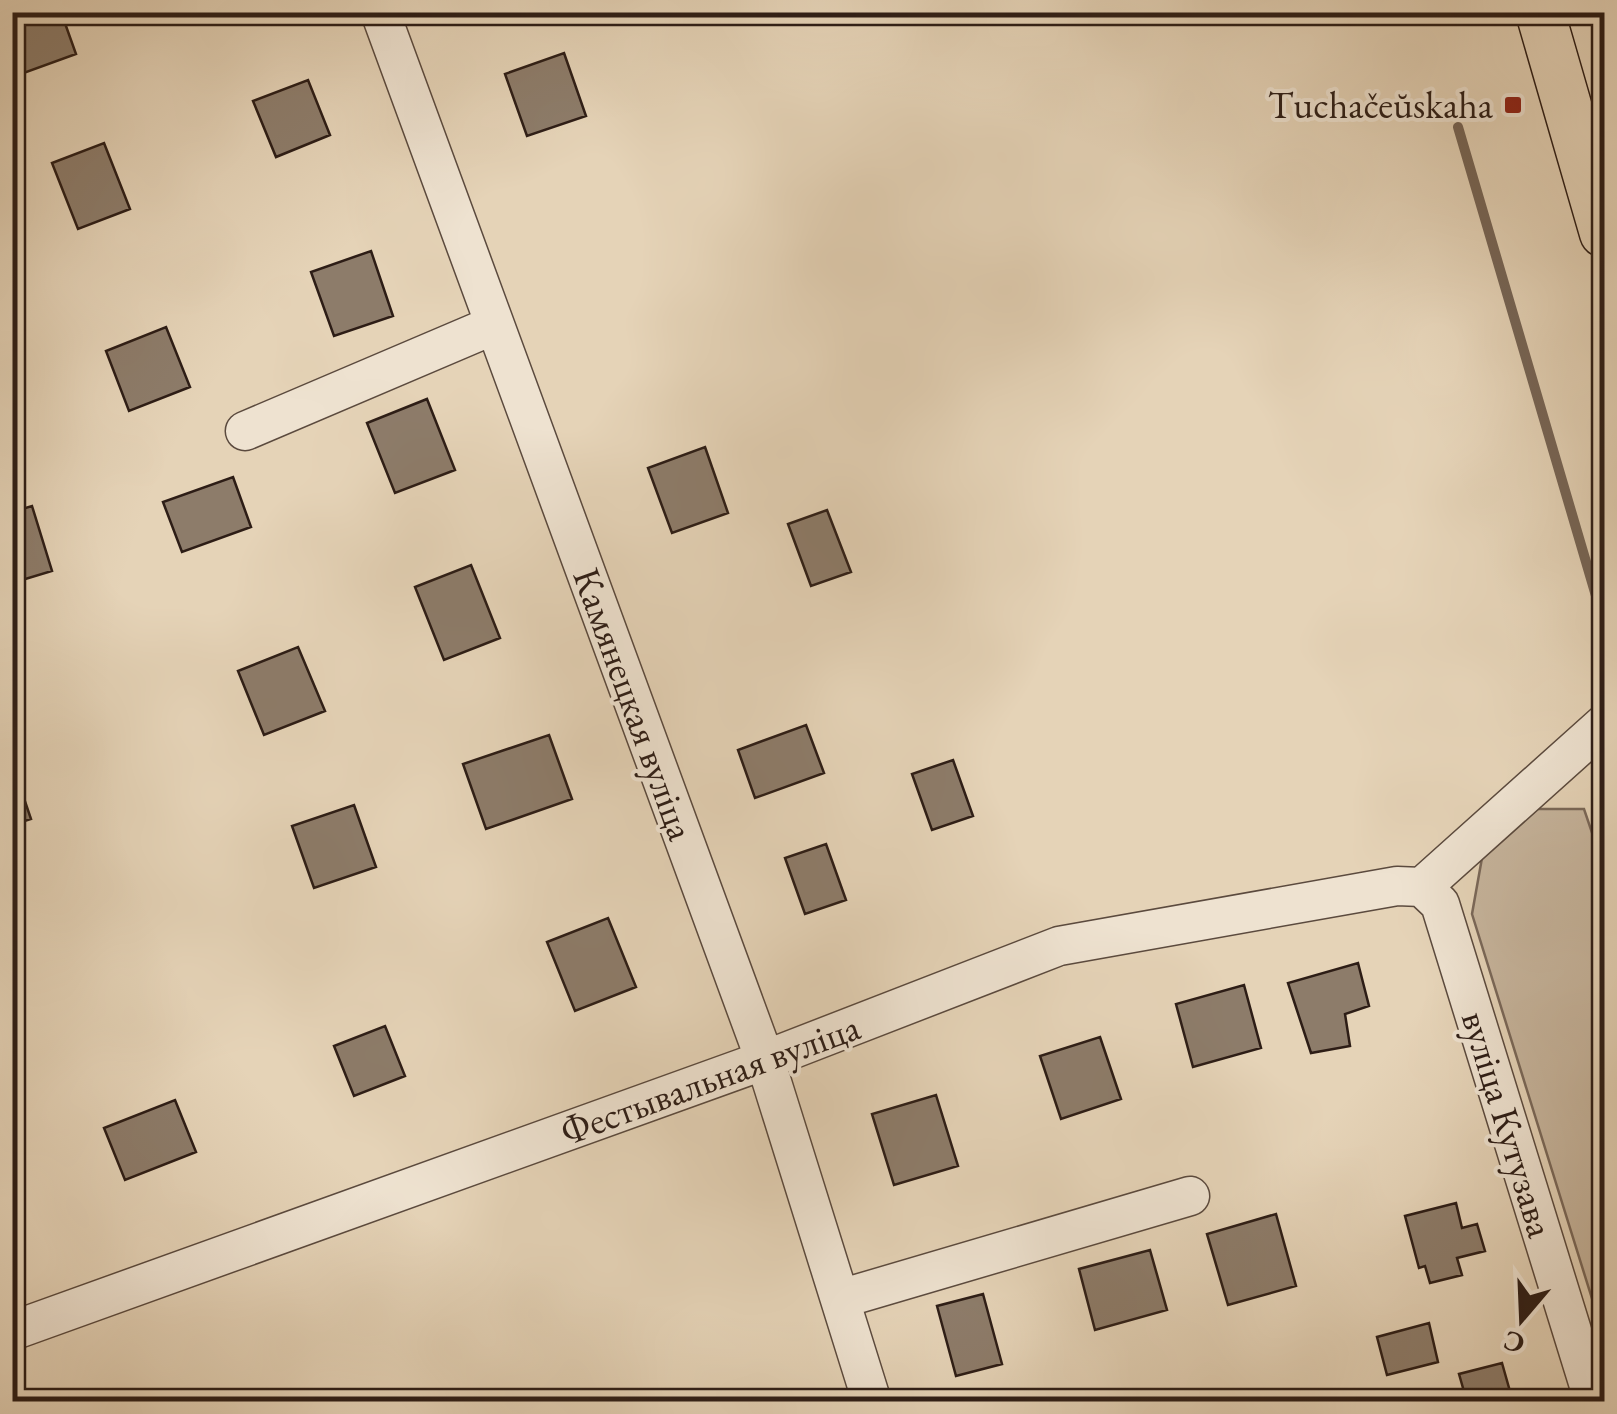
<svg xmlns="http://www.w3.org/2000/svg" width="1617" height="1414" font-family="'EB Garamond',serif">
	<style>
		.green { fill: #c6b49c; stroke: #7a6859; stroke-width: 2.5 }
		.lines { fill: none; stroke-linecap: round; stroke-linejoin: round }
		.stream { stroke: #766556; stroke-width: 10 }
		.building { fill: #8d7c6a; stroke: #2d1d16; stroke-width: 2.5 }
		.minor-casing { stroke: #5b4a3e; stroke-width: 41 }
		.major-casing { stroke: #2d1d16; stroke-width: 51 }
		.minor { stroke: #eee2d0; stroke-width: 38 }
		.major { stroke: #e5d3b7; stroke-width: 48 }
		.poi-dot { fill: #8f2418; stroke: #eee2d0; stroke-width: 4 }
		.labels { text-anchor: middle; stroke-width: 8; stroke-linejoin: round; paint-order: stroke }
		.poi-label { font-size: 38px; fill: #2d1d16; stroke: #eee2d0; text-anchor: end }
		.street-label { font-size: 38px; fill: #2d1d16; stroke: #eee2d0 }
	</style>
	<rect width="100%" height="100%" fill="#e5d3b7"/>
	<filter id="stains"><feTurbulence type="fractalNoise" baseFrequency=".002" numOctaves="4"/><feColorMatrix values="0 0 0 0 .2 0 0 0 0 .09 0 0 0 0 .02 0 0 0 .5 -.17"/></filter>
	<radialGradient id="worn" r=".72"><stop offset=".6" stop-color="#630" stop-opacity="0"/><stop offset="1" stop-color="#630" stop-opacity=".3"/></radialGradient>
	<!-- green -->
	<path class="green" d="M 1537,809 L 1584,809 L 1604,868 L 1604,1337 L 1472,914 L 1482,858 Z"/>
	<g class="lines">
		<!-- stream -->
		<path class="stream" d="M 1458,127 L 1604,623"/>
	</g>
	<!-- building -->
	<path class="building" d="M 12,12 L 61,12 L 76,54 L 21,74 L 12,52 Z
		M 564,53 L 586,116 L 527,136 L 505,74 Z
		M 308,80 L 330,135 L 276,157 L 253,101 Z
		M 104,143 L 130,209 L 78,229 L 52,163 Z
		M 371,251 L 393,316 L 334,336 L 311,272 Z
		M 166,327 L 190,387 L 129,411 L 106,351 Z
		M 427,399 L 455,470 L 395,493 L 367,423 Z
		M 705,447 L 728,513 L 672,533 L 648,468 Z
		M 233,477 L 251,527 L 182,552 L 163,502 Z
		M 32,506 L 52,571 L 12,583 L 12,512 Z
		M 827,510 L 851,572 L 811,586 L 788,524 Z
		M 471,565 L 500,638 L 444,660 L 415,587 Z
		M 298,647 L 325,711 L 264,735 L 238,671 Z
		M 806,725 L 824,773 L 755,798 L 738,750 Z
		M 549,735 L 572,799 L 486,829 L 463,764 Z
		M 953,760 L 973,816 L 932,830 L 912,774 Z
		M 14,769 L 31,819 L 12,825 L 12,770 Z
		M 354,805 L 376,867 L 314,888 L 292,826 Z
		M 826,844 L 846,900 L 805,914 L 785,858 Z
		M 608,918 L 636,987 L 575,1011 L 547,942 Z
		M 1358,963 L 1369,1006 L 1345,1014 L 1350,1046 L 1311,1053 L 1288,983 Z
		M 1244,985 L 1261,1048 L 1193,1067 L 1176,1004 Z
		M 385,1026 L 405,1076 L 354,1096 L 334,1046 Z
		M 1100,1037 L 1121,1099 L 1061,1119 L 1040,1056 Z
		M 936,1095 L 958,1166 L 894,1185 L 872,1114 Z
		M 175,1100 L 196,1152 L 125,1180 L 104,1128 Z
		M 1456,1203 L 1462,1228 L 1477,1224 L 1485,1251 L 1457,1258 L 1462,1275 L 1430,1283 L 1425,1266 L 1419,1268 L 1405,1216 Z
		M 1276,1214 L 1296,1286 L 1228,1305 L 1207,1234 Z
		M 1150,1250 L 1167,1310 L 1095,1330 L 1079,1269 Z
		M 983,1294 L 1002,1364 L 956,1376 L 937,1306 Z
		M 1429,1323 L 1438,1362 L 1387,1375 L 1377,1337 Z
		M 1502,1363 L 1513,1402 L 1467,1402 L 1459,1374 Z"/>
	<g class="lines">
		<!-- minor casing -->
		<g class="minor-casing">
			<path id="minor" d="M 380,12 L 765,1060 L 872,1402
				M 245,431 L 494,325
				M 1422,887 L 1604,724
				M 840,1299 L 1190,1196
				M 12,1331 L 765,1060 L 1059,946 L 1397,886 L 1422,887 L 1440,904 L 1594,1402"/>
		</g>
		<!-- major casing -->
		<g class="major-casing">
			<path id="major" d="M 1540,12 L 1604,233"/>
		</g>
		<!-- minor -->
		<use href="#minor" class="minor"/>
		<!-- major -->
		<use href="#major" class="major"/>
	</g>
	<!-- markers -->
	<rect class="poi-dot" x="1503" y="95" width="20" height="20" rx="5"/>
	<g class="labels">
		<!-- poi labels -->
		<g class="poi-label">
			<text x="1493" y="118">Tuchačeŭskaha</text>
		</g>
		<!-- street labels -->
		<g class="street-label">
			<text transform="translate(634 704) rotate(70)" y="13">Камянецкая вуліца</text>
			<text transform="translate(710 1079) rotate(-20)" y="13">Фестывальная вуліца</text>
			<text transform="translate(1508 1124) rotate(73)" y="13">вуліца Кутузава</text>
		</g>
	</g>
	<!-- margin -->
	<rect width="1617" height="1414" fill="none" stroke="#e5d3b7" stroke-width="50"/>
	<rect x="15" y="15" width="1587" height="1384" fill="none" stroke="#2d1d16" stroke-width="5"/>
	<rect x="25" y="25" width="1567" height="1364" fill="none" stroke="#2d1d16" stroke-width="2.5"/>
	<!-- north arrow -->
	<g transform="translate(1522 1319) rotate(199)" stroke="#eee2d0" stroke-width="8" paint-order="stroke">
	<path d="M0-8L18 38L0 25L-18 38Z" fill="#2d1d16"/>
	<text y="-15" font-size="28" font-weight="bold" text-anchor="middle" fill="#2d1d16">С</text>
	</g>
	<rect width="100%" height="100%" filter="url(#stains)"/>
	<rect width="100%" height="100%" fill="url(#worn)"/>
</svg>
